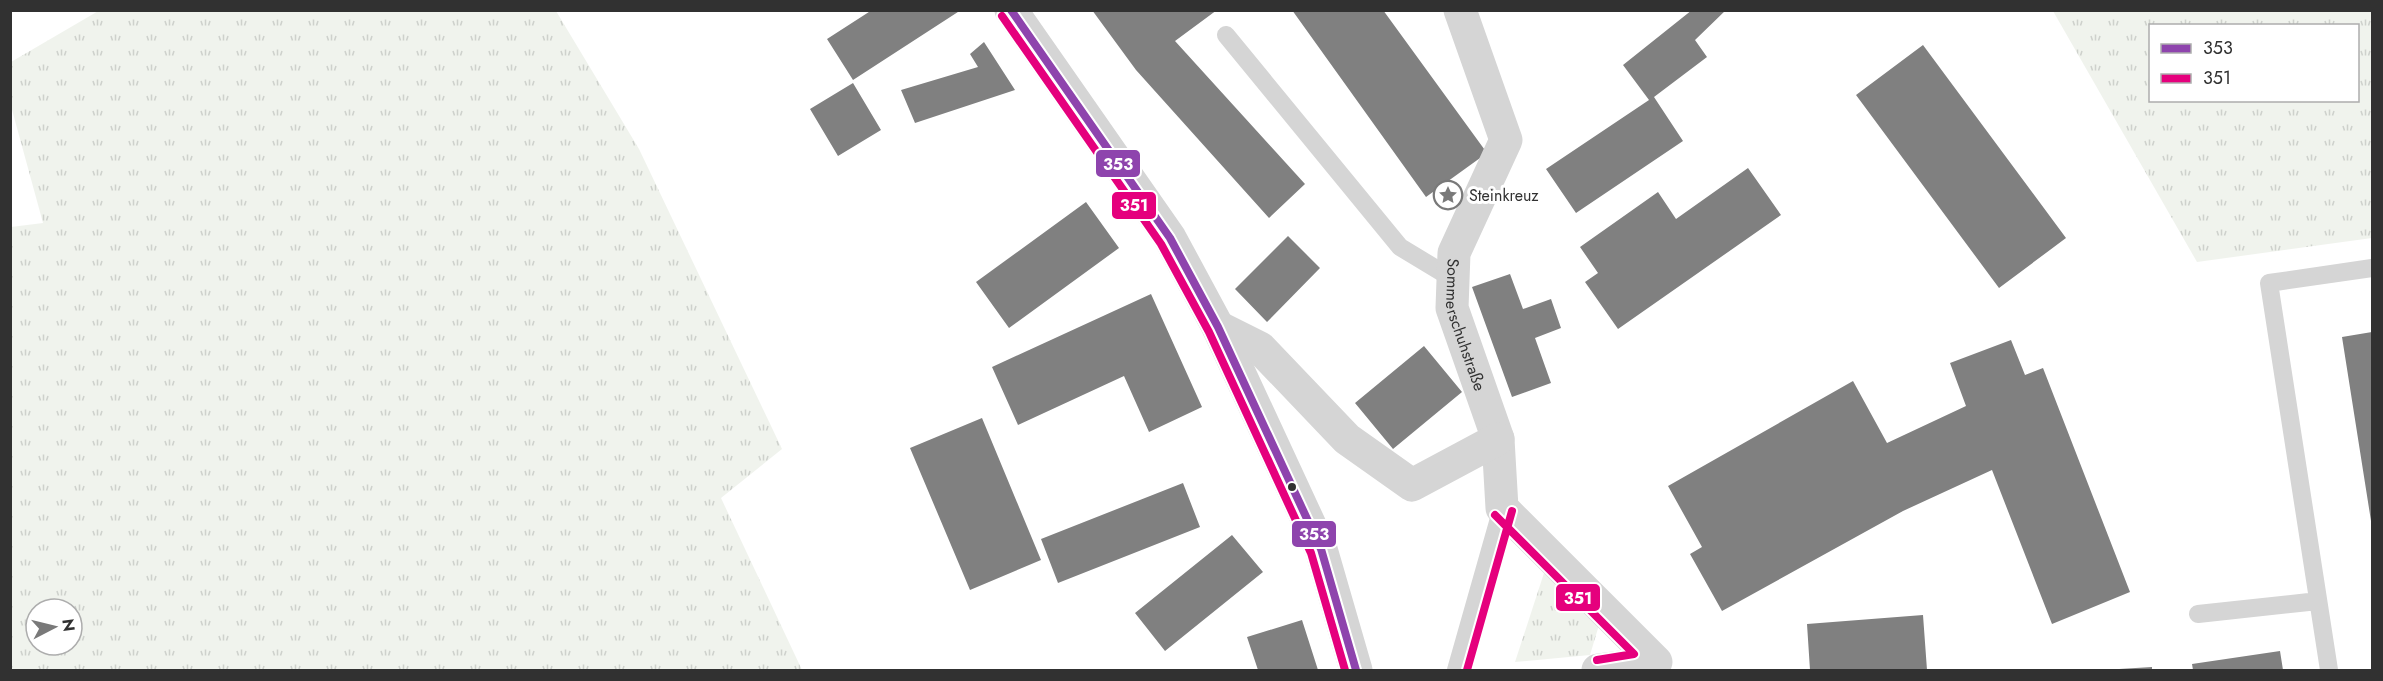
<svg xmlns="http://www.w3.org/2000/svg" width="2383" height="681" font-family="Jost,sans-serif">
	<style>
		.grass { fill: url(#grass-tufts); fill-rule: evenodd }
		.building { fill: #808080 }
		.lines { fill: none; stroke-linecap: round; stroke-linejoin: round }
		.service { stroke: #d5d5d5; stroke-width: 18 }
		.minor { stroke: #d5d5d5; stroke-width: 33 }
		.bus-1-casing { stroke: #fff; stroke-width: 12 }
		.bus-2-casing { stroke: #fff; stroke-width: 12 }
		.bus-1 { stroke: #8e44ad; stroke-width: 8 }
		.bus-2 { stroke: #e5007d; stroke-width: 8 }
		.bus-dot { fill: #313131; stroke: #fff; stroke-width: 2 }
		.labels { text-anchor: middle; stroke-width: 6; stroke-linejoin: round; paint-order: stroke }
		.poi-label { font-size: 16px; fill: #313131; stroke: #fff; text-anchor: start }
		.street-label { font-size: 16px; fill: #313131; stroke: #fff }
		.line-badge { stroke: #fff; stroke-width: 2 }
		.badge-label { font-size: 16px; text-anchor: middle; font-weight: bold; fill: #fff }
	</style>
	<defs>
		<pattern id="grass-tufts" width="24" height="20" patternUnits="userSpaceOnUse" patternTransform="scale(1.5)"><rect width="24" height="20" fill="#f0f3ed"/><path d="M3 7l-1-3M5 7V3M7 7l1-3M15 17l-1-3M17 17v-4M19 17l1-3" fill="none" stroke="#ced1cc"/></pattern>
	</defs>
	<rect width="100%" height="100%" fill="#fff"/>
	<!-- grass -->
	<path class="grass" d="M 100,10 L 556,11 L 639,149 L 782,449 L 721,498 L 802,670 L 11,670 L 11,227 L 43,223 L 11,106 L 11,62 ZM 36,609 L 72,609 L 72,645 L 36,645 Z
		M 2053,11 L 2372,11 L 2372,238 L 2197,262 ZM 2150,26 L 2358,26 L 2358,100 L 2150,100 Z
		M 1544,573 L 1599,625 L 1590,655 L 1515,662 Z"/>
	<!-- building -->
	<path class="building" d="M 872,10 L 961,10 L 853,80 L 827,39 Z
		M 1092,10 L 1217,10 L 1175,41 L 1305,184 L 1269,218 L 1136,70 Z
		M 1292,10 L 1383,10 L 1487,153 L 1426,197 Z
		M 1692,10 L 1726,10 L 1695,40 L 1707,57 L 1654,97 L 1683,141 L 1576,213 L 1546,169 L 1649,100 L 1623,65 Z
		M 984,42 L 1015,90 L 915,123 L 901,90 L 978,67 L 970,54 Z
		M 1923,45 L 2066,238 L 1999,288 L 1856,95 Z
		M 853,83 L 881,130 L 838,156 L 810,109 Z
		M 1748,168 L 1781,215 L 1618,329 L 1585,282 L 1598,273 L 1580,247 L 1658,192 L 1676,219 Z
		M 1086,202 L 1119,248 L 1009,328 L 976,282 Z
		M 1288,236 L 1320,268 L 1267,322 L 1235,289 Z
		M 1510,274 L 1523,309 L 1551,299 L 1561,328 L 1535,338 L 1551,383 L 1512,397 L 1472,287 Z
		M 1151,294 L 1202,407 L 1149,432 L 1124,376 L 1018,425 L 992,367 Z
		M 2372,332 L 2372,521 L 2371,521 L 2342,337 Z
		M 2011,340 L 2025,375 L 2043,368 L 2130,592 L 2052,624 L 1992,470 L 1903,511 L 1722,611 L 1690,554 L 1702,547 L 1668,486 L 1853,381 L 1887,443 L 1966,406 L 1950,363 Z
		M 1424,346 L 1462,392 L 1393,449 L 1355,403 Z
		M 982,418 L 1041,560 L 970,590 L 910,448 Z
		M 1183,483 L 1200,527 L 1058,583 L 1041,539 Z
		M 1232,535 L 1263,572 L 1165,651 L 1135,613 Z
		M 1923,615 L 1927,670 L 1810,670 L 1807,624 Z
		M 1302,620 L 1318,670 L 1258,670 L 1247,637 Z
		M 2280,651 L 2283,670 L 2193,670 L 2192,664 Z
		M 2152,667 L 2152,670 L 2119,670 L 2119,669 Z"/>
	<g class="lines">
		<!-- service -->
		<path class="service" d="M 1226,35 L 1400,247 L 1453,279
			M 2198,614 L 2318,601
			M 1456,670 L 1502,508
			M 2329,670 L 2269,283 L 2372,268"/>
		<!-- minor -->
		<g class="minor">
			<path d="M 1011,10 L 1170,238 L 1218,327 L 1321,549 L 1356,670"/>
			<path id="s1" d="M 1460,10 L 1506,140 L 1454,253 L 1452,308 L 1498,439 L 1502,508 L 1656,662 L 1598,670"/>
			<path d="M 1218,327 L 1260,348 L 1347,439 L 1412,485 L 1498,439"/>
		</g>
		<!-- bus-1 casing -->
		<g class="bus-1-casing">
			<path id="bus-1" d="M 1011,10 L 1170,238 L 1218,327 L 1321,549 L 1356,670"/>
		</g>
		<!-- bus-2 casing -->
		<g class="bus-2-casing">
			<path id="bus-2" d="M 1002,16 L 1161,244 L 1209,332 L 1311,553 L 1345,670
				M 1495,515 L 1634,654 L 1597,660
				M 1467,670 L 1512,511"/>
		</g>
		<!-- bus-1 -->
		<use href="#bus-1" class="bus-1"/>
		<!-- bus-2 -->
		<use href="#bus-2" class="bus-2"/>
	</g>
	<!-- icons -->
	<defs>
		<g id="sight-ring" transform="scale(1.5)"><circle r="9.5" fill="#fff" stroke="#797979" stroke-width="1.5"/><path d="M0-6L1.8-2.2L6-1.7L2.9 1.2L3.7 5.4L0 3.3L-3.7 5.4L-2.9 1.2L-6-1.7L-1.8-2.2Z" fill="#797979"/></g>
	</defs>
	<g fill-rule="evenodd">
		<use href="#sight-ring" x="1448" y="195"/>
	</g>
	<!-- markers -->
	<circle class="bus-dot" cx="1292" cy="487" r="5"/>
	<g class="labels">
		<!-- poi labels -->
		<g class="poi-label">
			<text x="1469" y="201">Steinkreuz</text>
		</g>
		<!-- street labels -->
		<g class="street-label">
			<text dy="6" stroke="none"><textPath href="#s1" startOffset="336">Sommerschuhstraße</textPath></text>
		</g>
	</g>
	<g class="line-badge">
		<rect x="1095" y="149" width="46" height="29" rx="6" fill="#8e44ad"/>
		<rect x="1111" y="191" width="46" height="29" rx="6" fill="#e5007d"/>
		<rect x="1291" y="520" width="46" height="28" rx="6" fill="#8e44ad"/>
		<rect x="1555" y="583" width="46" height="29" rx="6" fill="#e5007d"/>
	</g>
	<g class="badge-label">
		<text x="1118" y="170">353</text>
		<text x="1134" y="211">351</text>
		<text x="1314" y="540">353</text>
		<text x="1578" y="604">351</text>
	</g>
	<!-- border -->
	<rect width="2383" height="681" fill="none" stroke="#313131" stroke-width="24"/>
	<!-- legend -->
	<rect x="2149" y="24" width="210" height="78" fill="#ffffff" stroke="#adadad" stroke-width="1.5"/>
	<rect x="2161" y="44" width="30" height="9" fill="#8e44ad" stroke="#adadad" stroke-width="1.5"/>
	<text x="2203" y="54" font-size="18" fill="#313131">353</text>
	<rect x="2161" y="74" width="30" height="9" fill="#e5007d" stroke="#adadad" stroke-width="1.5"/>
	<text x="2203" y="84" font-size="18" fill="#313131">351</text>
	<!-- north arrow -->
	<g transform="translate(54 627) rotate(83)"><circle r="28" fill="#ffffff" stroke="#adadad" stroke-width="1.5"/>
	<path d="M0-4.5L10 22L0 15L-10 22Z" fill="#797979"/>
	<text y="-9" font-size="16" font-weight="bold" text-anchor="middle" fill="#313131">N</text>
	</g>
</svg>
